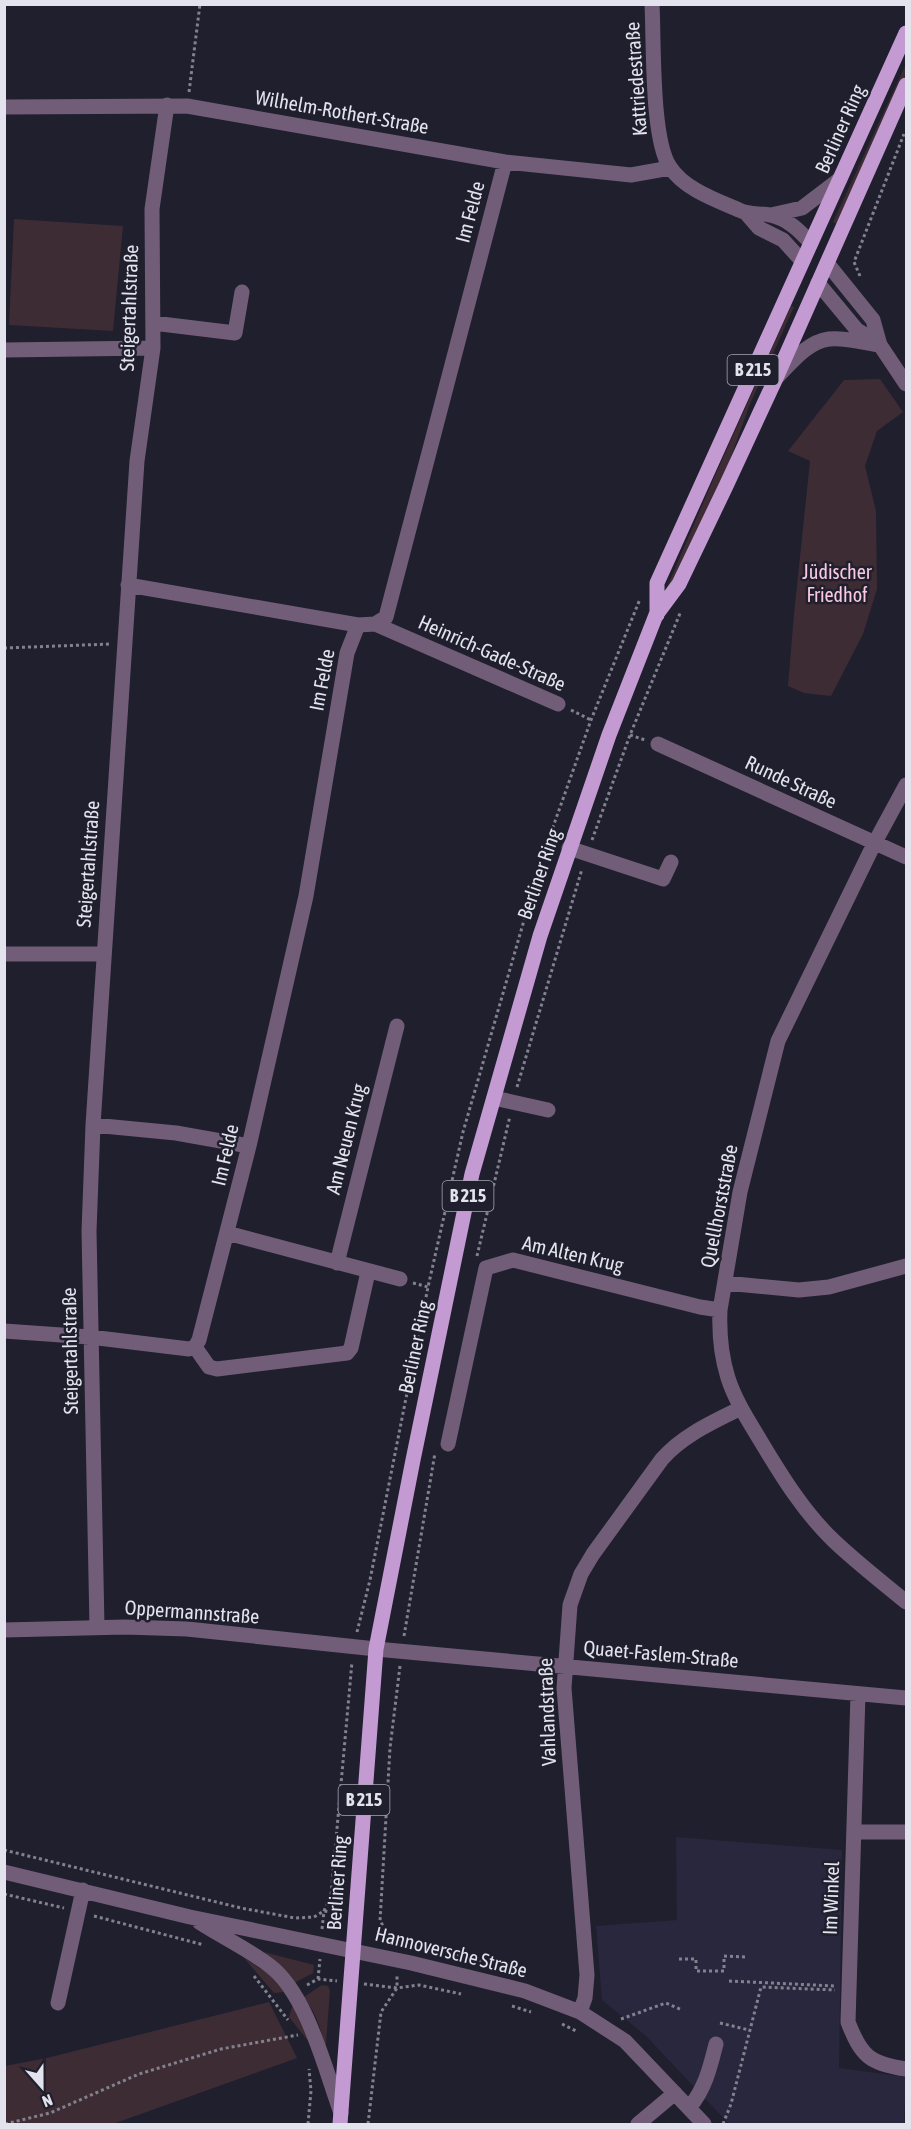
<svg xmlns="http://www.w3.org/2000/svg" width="911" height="2129" font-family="'Asap Condensed',sans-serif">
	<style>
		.built { fill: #28273d }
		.green { fill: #3e2c34 }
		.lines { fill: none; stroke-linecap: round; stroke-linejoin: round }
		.path { stroke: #82828f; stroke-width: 3; stroke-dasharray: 3 3; stroke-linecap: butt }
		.minor { stroke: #725d78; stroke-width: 15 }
		.major { stroke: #c49ad2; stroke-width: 15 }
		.labels { text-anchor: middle; stroke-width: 5; stroke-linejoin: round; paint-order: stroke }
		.shield { fill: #1f1f2e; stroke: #a8a8b4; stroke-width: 1.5 }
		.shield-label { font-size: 18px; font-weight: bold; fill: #e3e3ee }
		.street-label { font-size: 20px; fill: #e3e3ee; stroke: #1f1f2e }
		.park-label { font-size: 20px; fill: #fbcae0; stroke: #1f1f2e }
	</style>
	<rect width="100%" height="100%" fill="#1f1f2e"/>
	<!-- built -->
	<path class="built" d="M 676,1837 L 842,1850 L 839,2068 L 906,2077 L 904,2124 L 729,2124 L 645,2035 L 602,2000 L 596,1926 L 677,1920 Z"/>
	<!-- green -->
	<path class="green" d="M 906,64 L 906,73 L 839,225 L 833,222 Z
		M 14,219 L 123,226 L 113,331 L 9,325 Z
		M 791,306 L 794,307 L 750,404 L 720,487 L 667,594 L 664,594 L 713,480 Z
		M 880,379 L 903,412 L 877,431 L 865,466 L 876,511 L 877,589 L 863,634 L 831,696 L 804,693 L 788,686 L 794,614 L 810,461 L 788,451 L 844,380 Z
		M 264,1952 L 314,1965 L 313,1973 L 294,1983 Z
		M 244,1958 L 269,1974 L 284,1992 L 274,1993 Z
		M 322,1985 L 328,1986 L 330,1990 L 326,2044 L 323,2045 C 322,2026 314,2012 304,1997 Z
		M 269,2002 L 297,2058 L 113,2124 L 5,2124 L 5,2066 L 47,2058 Z
		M 293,2004 L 308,2038 L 308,2041 L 289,2017 Z"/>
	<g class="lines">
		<!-- path -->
		<path class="path" d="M 189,92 L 200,4
			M 860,276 L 854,262 L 904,134
			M 4,648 L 111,644
			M 571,710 L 591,720
			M 630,735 L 645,740
			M 592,840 L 630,735 L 681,611
			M 517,1087 L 582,869
			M 477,1256 L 510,1116
			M 413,1283 L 428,1287
			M 357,1632 L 370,1580 L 428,1287 L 463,1132 L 542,858 L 591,720 L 640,599
			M 404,1636 L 435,1453
			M 400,1666 L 390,1748 L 380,1921 L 387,1932 L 416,1943 L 514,1970
			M 4,1850 L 241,1908 L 295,1918 L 314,1917 L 324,1911 L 340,1914
			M 4,1894 L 64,1908
			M 94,1916 L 204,1945
			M 322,1929 L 324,1911 L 331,1895 L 352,1662
			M 679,1959 L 696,1959 L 696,1971 L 724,1971 L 724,1956 L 746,1957
			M 254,1976 L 288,2020
			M 318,1979 L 320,1959
			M 729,1981 L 835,1986
			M 364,1984 L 397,1988 L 419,1985 L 461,1994
			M 307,1985 L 318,1979 L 337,1981
			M 512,2006 L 531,2012
			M 621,2019 L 666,2003 L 682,2010
			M 720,2023 L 749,2030
			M 562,2024 L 578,2032
			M 5,2124 L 50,2113 L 139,2074 L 221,2049 L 298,2035
			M 308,2124 L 311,2091 L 309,2069
			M 368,2124 L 381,2012 L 397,1988 L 397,1974
			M 723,2124 L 731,2104 L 761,1987 L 835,1990"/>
		<!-- minor -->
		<path class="minor" d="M 652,4 C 654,41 651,140 670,167 C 684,189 716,200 739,210 C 749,215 759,213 770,215 C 788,219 799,230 811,243
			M 4,107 L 187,106 L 505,162 L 631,175 L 670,168
			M 746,213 L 759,228 L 783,240 L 802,261
			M 771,215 L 802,208 L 840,179
			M 827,263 L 873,320 L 880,345 L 906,384
			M 818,283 L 857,330 L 877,342
			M 153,323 L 235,333 L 242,292
			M 4,350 L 153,348
			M 777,377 C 792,362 807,342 829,339 C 843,337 866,343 880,345
			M 128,585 L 358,625
			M 375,624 L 558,704
			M 658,744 L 906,857
			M 906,785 L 874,844 L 778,1041 L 740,1192 L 720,1310 C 719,1334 721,1356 728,1378 C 735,1400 748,1420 760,1440 C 781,1475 803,1511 833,1540 C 856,1562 882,1582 906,1602
			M 569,848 L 663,879 L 671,862
			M 4,954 L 103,954
			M 494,1098 L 548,1110
			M 93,1125 L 176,1133 L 249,1146
			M 227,1233 L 400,1279
			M 337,1263 L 397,1026
			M 725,1283 L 799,1290 L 829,1287 L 906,1266
			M 4,1331 L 90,1337 L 189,1349 L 195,1347
			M 195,1347 L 199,1340 L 249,1146 L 306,896 L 347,653 L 358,625 L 375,624 L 386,617 L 505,162
			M 195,1347 L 209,1367 L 217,1369 L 347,1353 L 351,1348 L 368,1272
			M 448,1444 L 486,1268 L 513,1260 L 700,1307 L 720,1310
			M 97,1627 L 89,1231 L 93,1125 L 137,461 L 153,348 L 152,209 L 167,105
			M 4,1630 L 125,1627 L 187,1629 L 376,1649 L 906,1698
			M 858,1694 L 848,2022 C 861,2056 870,2064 906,2069
			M 855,1832 L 906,1832
			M 4,1872 L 190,1917 L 411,1963 L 525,1991 L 580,2012 L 625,2041 L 704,2124
			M 199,1922 C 222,1937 248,1949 270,1966 C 307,1994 325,2069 341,2113
			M 58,2003 L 83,1890
			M 580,2012 L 585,1998 L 587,1975 L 564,1688 L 570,1605 L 581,1574 L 593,1554 L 662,1459 C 683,1435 713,1422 741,1408
			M 689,2108 C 705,2089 710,2068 716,2044
			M 638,2124 L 675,2093"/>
		<!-- major -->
		<path class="major" d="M 657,615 L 657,583 L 906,33
			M 340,2124 L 376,1649 L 413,1460 L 472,1174 L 540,936 L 609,735 L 656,615 L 679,584 L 726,486 L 776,378 L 906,85"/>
	</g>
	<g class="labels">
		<!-- shield labels -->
		<g class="shield">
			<rect x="727.5" y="355" width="51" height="30" rx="4.5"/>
			<rect x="442.5" y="1181" width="51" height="30" rx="4.5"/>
			<rect x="338.5" y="1785" width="51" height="30" rx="4.5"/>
		</g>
		<g class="shield-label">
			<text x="753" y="376">B 215</text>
			<text x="468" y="1202">B 215</text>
			<text x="364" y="1806">B 215</text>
		</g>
		<!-- street labels -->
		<g class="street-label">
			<text transform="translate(636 79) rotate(-94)" y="7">Kattriedestraße</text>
			<text transform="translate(342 112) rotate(10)" y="7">Wilhelm-Rothert-Straße</text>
			<text transform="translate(840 129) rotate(-66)" y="7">Berliner Ring</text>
			<text transform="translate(470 212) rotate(-75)" y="7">Im Felde</text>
			<text transform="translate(129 308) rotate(-88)" y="7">Steigertahlstraße</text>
			<text transform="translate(492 653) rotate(24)" y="7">Heinrich-Gade-Straße</text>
			<text transform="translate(322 680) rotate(-79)" y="7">Im Felde</text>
			<text transform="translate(791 782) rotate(25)" y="7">Runde Straße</text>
			<text transform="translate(88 864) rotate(-86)" y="7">Steigertahlstraße</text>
			<text transform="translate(539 874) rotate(-71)" y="7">Berliner Ring</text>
			<text transform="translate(346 1139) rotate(-76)" y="7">Am Neuen Krug</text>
			<text transform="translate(225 1155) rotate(-77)" y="7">Im Felde</text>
			<text transform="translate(719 1206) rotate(-79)" y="7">Quellhorststraße</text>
			<text transform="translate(573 1254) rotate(13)" y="7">Am Alten Krug</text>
			<text transform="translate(415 1347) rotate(-78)" y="7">Berliner Ring</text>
			<text transform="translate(70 1351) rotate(-91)" y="7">Steigertahlstraße</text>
			<text transform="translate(192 1612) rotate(4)" y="7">Oppermannstraße</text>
			<text transform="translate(661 1654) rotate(5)" y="7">Quaet-Faslem-Straße</text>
			<text transform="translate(547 1712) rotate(-92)" y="7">Vahlandstraße</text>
			<text transform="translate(337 1883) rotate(-86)" y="7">Berliner Ring</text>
			<text transform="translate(831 1898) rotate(-88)" y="7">Im Winkel</text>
			<text transform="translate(451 1952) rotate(14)" y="7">Hannoversche Straße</text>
		</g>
		<!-- park labels -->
		<g class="park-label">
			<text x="837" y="579">Jüdischer<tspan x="837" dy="23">Friedhof</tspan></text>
		</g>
	</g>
	<!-- border -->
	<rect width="911" height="2129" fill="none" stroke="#e3e3ee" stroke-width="12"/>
	<!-- north arrow -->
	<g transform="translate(42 2087) rotate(159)" stroke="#1f1f2e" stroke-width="4.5" paint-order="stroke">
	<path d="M0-4.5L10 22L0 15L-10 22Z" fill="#e3e3ee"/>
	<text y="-9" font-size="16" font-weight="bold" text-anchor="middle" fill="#e3e3ee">N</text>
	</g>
</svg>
